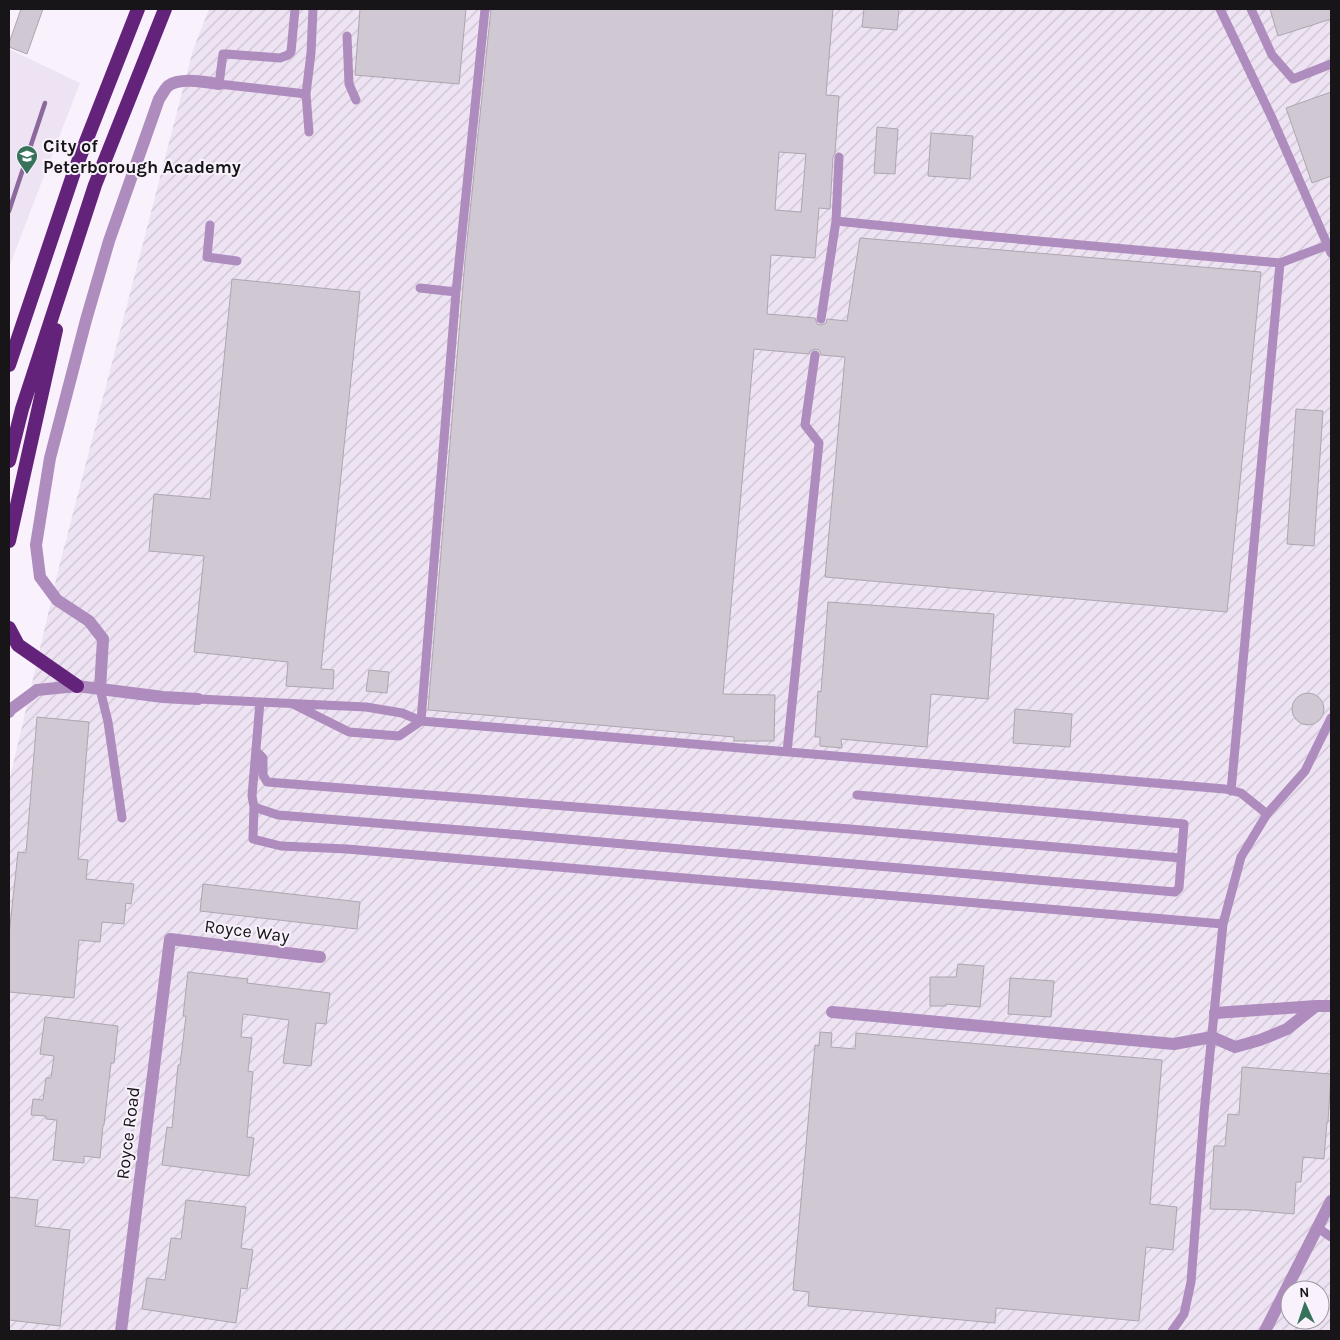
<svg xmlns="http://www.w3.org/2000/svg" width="1340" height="1340" font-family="Karla,sans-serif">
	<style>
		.built { fill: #eee3f3 }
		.industrial { fill: url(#industrial-furrows); fill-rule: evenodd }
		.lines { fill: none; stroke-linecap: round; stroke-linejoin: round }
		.stream { stroke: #8d689c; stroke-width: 4.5 }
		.building { fill: #d0c9d3; stroke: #ada6af; fill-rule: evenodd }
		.service { stroke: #af8cbe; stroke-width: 9 }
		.minor { stroke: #af8cbe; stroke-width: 12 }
		.trunk { stroke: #64237b; stroke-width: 14 }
		.labels { text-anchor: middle; stroke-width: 4; stroke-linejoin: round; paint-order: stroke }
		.poi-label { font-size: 18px; font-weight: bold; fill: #171518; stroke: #f9f2fc; text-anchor: start }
		.street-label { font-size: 18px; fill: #171518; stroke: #f9f2fc }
	</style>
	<defs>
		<pattern id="industrial-furrows" width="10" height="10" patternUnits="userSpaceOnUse" patternTransform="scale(1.25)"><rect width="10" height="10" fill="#eee3f3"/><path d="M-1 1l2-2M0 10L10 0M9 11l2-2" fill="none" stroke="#cbc2d0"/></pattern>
	</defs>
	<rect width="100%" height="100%" fill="#f9f2fc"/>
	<!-- built -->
	<path class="built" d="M 9,49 L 80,83 L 9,267 Z"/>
	<!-- industrial -->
	<path class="industrial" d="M 209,9 L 1331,9 L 1331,1331 L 9,1331 L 9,782 L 59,567 L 193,50 ZM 1290,1290 L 1320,1290 L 1320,1320 L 1290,1320 Z"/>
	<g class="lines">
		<!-- stream -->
		<path class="stream" d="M 9,211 L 45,103"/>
	</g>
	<!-- building -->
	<path class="building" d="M 21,9 L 43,9 L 27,54 L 9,47 L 9,43 Z
		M 360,9 L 466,9 L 459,84 L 355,75 Z
		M 491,9 L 833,9 L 826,95 L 839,96 L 835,153 L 833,157 L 830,209 L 819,208 L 815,258 L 771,255 L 767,314 L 815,318 L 817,324 L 821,325 L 826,323 L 827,319 L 847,321 L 860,238 L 1261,272 L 1227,612 L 825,577 L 845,357 L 821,355 L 819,350 L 815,349 L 810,351 L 809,354 L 754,349 L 723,694 L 775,695 L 774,741 L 734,741 L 734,737 L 428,710 L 465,261 ZM 779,152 L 806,154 L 801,212 L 775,210 Z
		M 864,9 L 899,9 L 897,30 L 862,27 Z
		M 1270,9 L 1331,9 L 1331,19 L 1278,36 Z
		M 1331,92 L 1331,176 L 1312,183 L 1286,108 Z
		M 877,127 L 898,129 L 895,174 L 874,173 Z
		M 931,133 L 973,136 L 970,179 L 928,176 Z
		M 232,279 L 360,292 L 321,669 L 334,670 L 333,689 L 286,686 L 288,662 L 194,652 L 204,556 L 149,551 L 154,494 L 210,499 Z
		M 1296,409 L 1323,411 L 1314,546 L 1287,544 Z
		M 828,602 L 994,614 L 988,699 L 931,694 L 927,747 L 841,739 L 842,748 L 820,746 L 820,737 L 815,737 L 818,691 L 821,692 Z
		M 369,670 L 389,672 L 387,693 L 366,691 Z
		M1292 709a16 16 0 1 1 32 0a16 16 0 1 1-32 0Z
		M 1015,709 L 1072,714 L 1070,747 L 1013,743 Z
		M 37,717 L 89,722 L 78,859 L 88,860 L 86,879 L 134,884 L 131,904 L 126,903 L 124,924 L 102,922 L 100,942 L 79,940 L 74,998 L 9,992 L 9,935 L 18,852 L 26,853 Z
		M 203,884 L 360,902 L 357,929 L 200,911 Z
		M 958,964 L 984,966 L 980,1007 L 946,1004 L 946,1006 L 930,1006 L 930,977 L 956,977 Z
		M 188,972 L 248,979 L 247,983 L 330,993 L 326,1024 L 316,1023 L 311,1066 L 283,1063 L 289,1020 L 243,1014 L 241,1037 L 252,1038 L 248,1071 L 253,1072 L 247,1137 L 254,1138 L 249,1176 L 162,1165 L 167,1127 L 172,1128 L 178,1065 L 180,1065 L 186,1016 L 183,1016 Z
		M 1010,978 L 1054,981 L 1051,1017 L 1008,1014 Z
		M 45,1017 L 118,1026 L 114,1063 L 111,1063 L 104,1125 L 103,1125 L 100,1158 L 84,1156 L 84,1163 L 53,1160 L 57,1120 L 46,1119 L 46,1116 L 31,1115 L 33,1099 L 43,1100 L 46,1078 L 51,1078 L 54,1056 L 40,1054 Z
		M 820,1032 L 832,1033 L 831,1047 L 855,1049 L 856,1033 L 1162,1060 L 1150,1204 L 1177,1207 L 1173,1250 L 1146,1247 L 1139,1321 L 996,1308 L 995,1323 L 808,1306 L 809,1292 L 793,1290 L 815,1045 L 819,1046 Z
		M 1242,1067 L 1331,1074 L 1328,1122 L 1327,1122 L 1324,1159 L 1303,1157 L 1301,1182 L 1296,1182 L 1294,1214 L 1248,1210 L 1210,1209 L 1214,1146 L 1225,1146 L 1228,1114 L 1239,1115 Z
		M 9,1197 L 38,1200 L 35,1226 L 70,1230 L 60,1326 L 9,1320 Z
		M 186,1200 L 246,1207 L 241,1248 L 253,1250 L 247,1289 L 241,1288 L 236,1323 L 142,1309 L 147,1278 L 165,1280 L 171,1238 L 181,1239 Z"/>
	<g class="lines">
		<!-- service -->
		<path class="service" d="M 295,9 L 291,52 L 288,55 L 280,58 L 226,54 L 223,54 L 219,84 L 306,94 L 311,53 L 313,9
			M 1220,9 L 1272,118 L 1331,253
			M 1251,9 L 1272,55 L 1293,79 L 1331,64
			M 347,36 L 349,84 L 356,100
			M 306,94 L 309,132
			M 836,221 L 984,236 L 1280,263 L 1231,791
			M 210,225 L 207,257 L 237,261
			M 1280,263 L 1328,245
			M 420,288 L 456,292
			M 821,319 L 836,221 L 839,157
			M 100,689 L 108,722 L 122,818
			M 198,699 L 366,707 L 402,713 L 421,721 L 1225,789 L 1241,793 L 1267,814 L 1241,857 L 1223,924 L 1204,1113 L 1191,1282 L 1184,1314 L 1172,1331
			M 260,702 L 252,796 L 254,807 L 278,815 L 521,835 L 1175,892 L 1179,888 L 1184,824 L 857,795
			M 293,704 L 349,732 L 399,736 L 421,721
			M 421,721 L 456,292 L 485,9
			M 256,751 L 263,758 L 263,775 L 267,782 L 850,829 L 1181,858
			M 787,752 L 819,443 L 805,425 L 815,355
			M 254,807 L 253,839 L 281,846 L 347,849 L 1223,924
			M 1267,814 L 1305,771 L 1331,718
			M 1318,1228 L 1331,1237"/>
		<!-- minor -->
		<path class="minor" d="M 100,689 L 103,639 L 89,621 L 57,600 L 40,577 L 36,545 L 50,458 L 86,320 L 109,241 L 159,99 C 162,95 164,90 168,86 C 180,77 205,82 219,84
			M 9,712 L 10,710 L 37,690 L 77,686 L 163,697 L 198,699
			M 832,1012 L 1174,1044 L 1212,1037 L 1235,1047 L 1260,1040 L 1287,1029 L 1316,1006
			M 1215,1013 L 1316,1006 L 1331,1006
			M 121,1331 L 170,939 L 320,957
			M 1265,1331 L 1331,1201"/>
		<!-- trunk -->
		<path class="trunk" d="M 9,365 L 74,172 L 138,9
			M 9,461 L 22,409 L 95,185 L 165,9
			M 9,541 L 56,330
			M 9,628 L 18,645 L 77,686"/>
	</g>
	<!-- icons -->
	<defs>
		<g id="school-pin" transform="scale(1.125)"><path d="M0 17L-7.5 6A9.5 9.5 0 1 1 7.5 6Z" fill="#37725b" stroke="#f9f2fc"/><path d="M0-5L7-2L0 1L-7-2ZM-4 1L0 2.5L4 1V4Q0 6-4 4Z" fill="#fff"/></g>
	</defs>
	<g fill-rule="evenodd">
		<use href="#school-pin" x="27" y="156"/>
	</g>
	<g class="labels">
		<!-- poi labels -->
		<g class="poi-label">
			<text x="43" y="152">City of<tspan x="43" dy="21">Peterborough Academy</tspan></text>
		</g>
		<!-- street labels -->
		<g class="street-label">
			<text transform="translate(247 931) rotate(7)" y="6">Royce Way</text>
			<text transform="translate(128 1133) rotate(-83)" y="6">Royce Road</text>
		</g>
	</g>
	<!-- border -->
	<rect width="1340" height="1340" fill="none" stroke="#171518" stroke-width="20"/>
	<!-- north arrow -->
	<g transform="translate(1305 1305) rotate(357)"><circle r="24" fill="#f9f2fc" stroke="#9f9aa1"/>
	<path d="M0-4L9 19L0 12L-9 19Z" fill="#37725b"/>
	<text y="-8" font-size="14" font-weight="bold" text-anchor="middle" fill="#171518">N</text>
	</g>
</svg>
